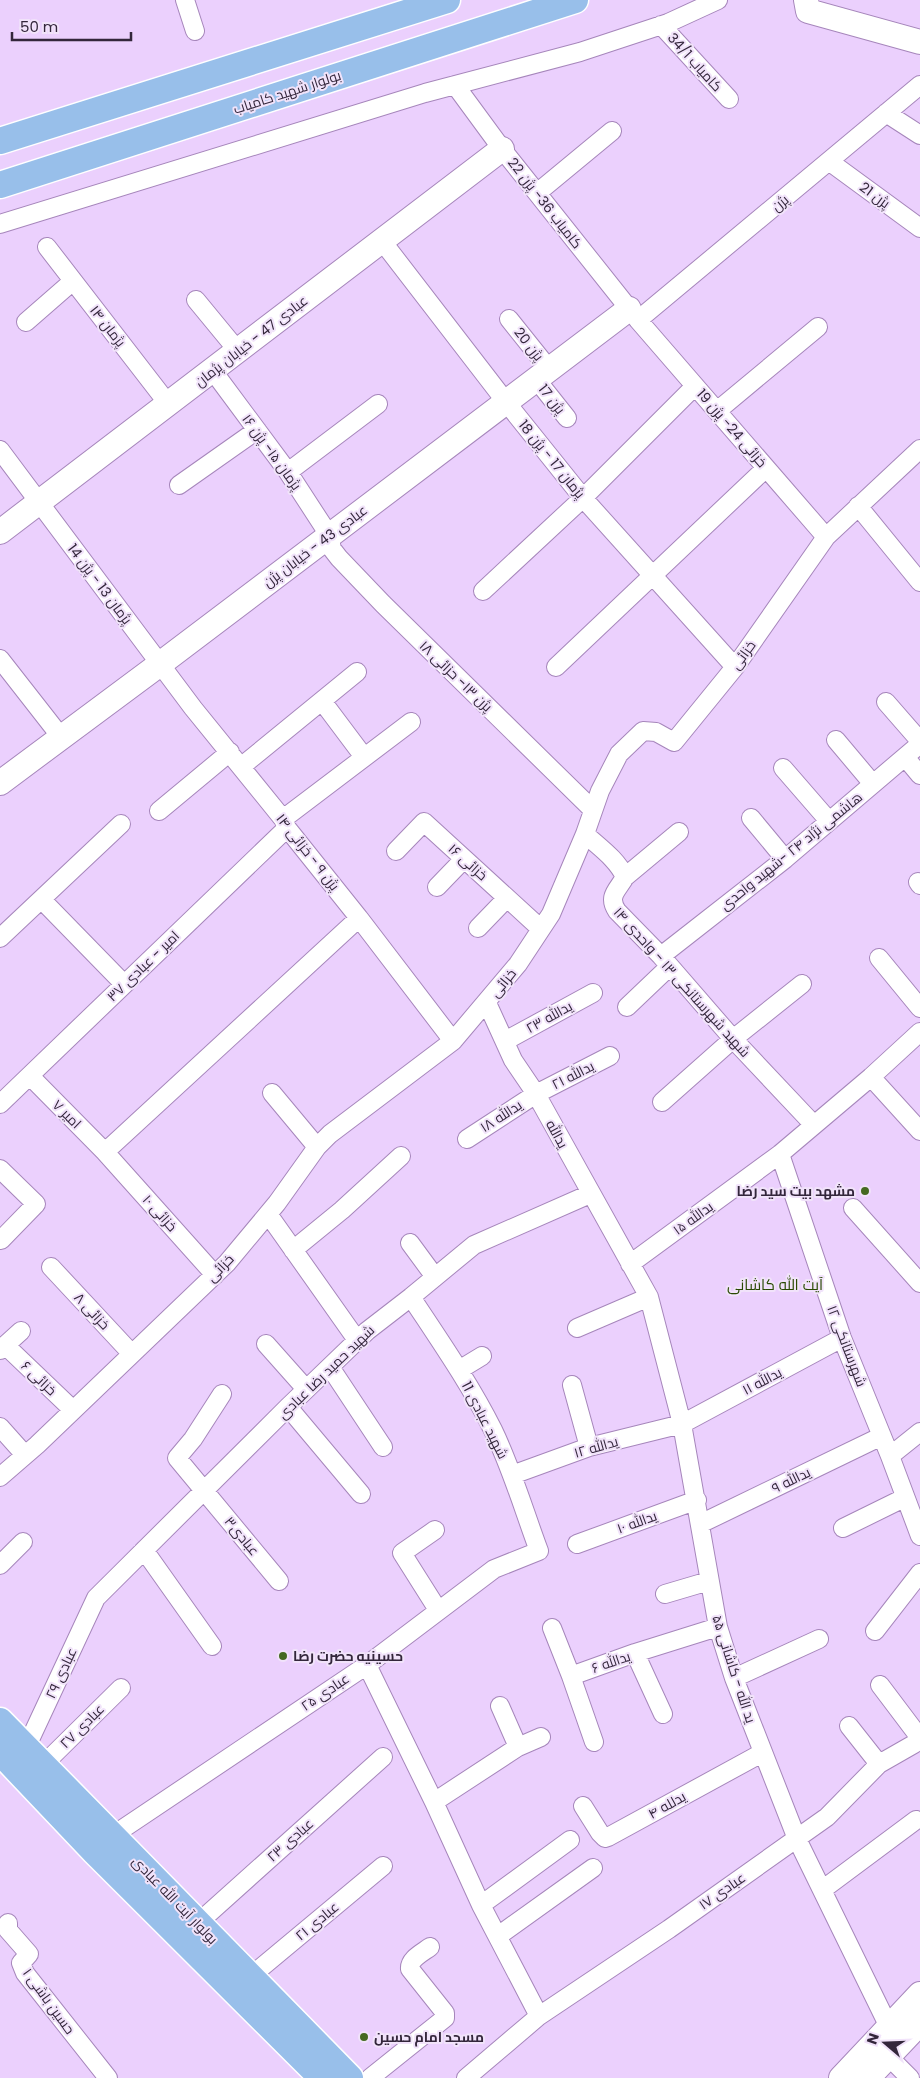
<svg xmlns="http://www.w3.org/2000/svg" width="920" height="2078" font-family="Poppins,Cairo,sans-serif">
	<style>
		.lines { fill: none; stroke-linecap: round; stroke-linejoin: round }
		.street-casing { stroke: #a686bb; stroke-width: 20 }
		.secondary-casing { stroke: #a686bb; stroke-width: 26 }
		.primary-casing { stroke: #fff; stroke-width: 29 }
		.street { stroke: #fff; stroke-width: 18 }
		.secondary { stroke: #fff; stroke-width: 24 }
		.primary { stroke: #98bfea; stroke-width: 26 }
		.poi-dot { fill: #456921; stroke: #f1e3fa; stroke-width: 2 }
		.labels { text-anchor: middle; stroke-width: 4; stroke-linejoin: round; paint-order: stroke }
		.street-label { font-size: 14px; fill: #33263b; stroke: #f1e3fa }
		.poi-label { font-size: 14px; font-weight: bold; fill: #33263b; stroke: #f1e3fa; text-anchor: start }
		.neighbourhood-label { font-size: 15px; fill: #294902; stroke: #f1e3fa }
	</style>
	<rect width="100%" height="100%" fill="#ebd0fd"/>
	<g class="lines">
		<!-- street casing -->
		<g class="street-casing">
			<path id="street" d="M 185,0 L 195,31
				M 661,25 L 729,99
				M 455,85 L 502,149 L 638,320 L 826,537
				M 886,113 L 920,135
				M 830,162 L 920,228
				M 537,193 L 612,131
				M 0,224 L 425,93 L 580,52 L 668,23 L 718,0
				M 382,241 L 506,402 L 583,498 L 735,667
				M 47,247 L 169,405
				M 196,300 L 238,351
				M 509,319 L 549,369
				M 638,320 L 920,85
				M 26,322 L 73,281
				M 213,371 L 288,472 L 329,535 L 332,549 L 339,558 L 383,604 L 593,810
				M 536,379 L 567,418
				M 717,411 L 818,327
				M 0,450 L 193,708 L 283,819 L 287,828 L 359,918 L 453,1041
				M 288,472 L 378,404
				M 179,485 L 257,430
				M 858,506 L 920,582
				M 483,591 L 583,498 L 695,386
				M 0,659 L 61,737
				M 556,667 L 766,468
				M 322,701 L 364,757
				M 886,702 L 920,741
				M 836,740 L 873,784
				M 905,757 L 920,775
				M 242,766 L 357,672
				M 783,768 L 829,821
				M 159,811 L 230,752
				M 751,818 L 785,859
				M 283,819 L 411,722
				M 585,834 C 599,847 617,859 625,877 C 618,890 607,896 617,911 L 661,956 L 733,1039 L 814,1125
				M 396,851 L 424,822 L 541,929
				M 625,877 L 679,832
				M 918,882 L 920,885
				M 437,887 L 464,859
				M 42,900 L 124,984
				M 478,928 L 507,898
				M 0,938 L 121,824
				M 661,956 L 785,859 L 920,744
				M 879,958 L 920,1008
				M 487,1003 L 513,1060 L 536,1094 L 649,1297 L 682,1424 L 718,1627 L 734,1678 L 797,1839 L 889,2027
				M 627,1007 L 669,967
				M 505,1041 L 593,993
				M 30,1076 L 105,1152 L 215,1275
				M 871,1077 L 920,1131
				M 272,1093 L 317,1147
				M 662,1102 L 733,1039 L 802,984
				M 0,1104 L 287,828
				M 467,1139 L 536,1094 L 610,1056
				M 105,1152 L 359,918
				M 780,1154 L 842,1338 L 890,1456 L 920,1536
				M 0,1169 L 36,1204 L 1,1240
				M 853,1208 L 920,1283
				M 268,1214 L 357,1340
				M 410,1243 L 435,1277
				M 293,1250 L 342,1210 L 401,1156
				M 630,1264 L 780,1154 L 871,1077 L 920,1032
				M 51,1267 L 132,1354
				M 577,1328 L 649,1297
				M 266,1344 L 306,1389
				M 5,1345 L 73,1410
				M 0,1350 L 21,1331
				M 330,1367 L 383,1447
				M 459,1370 L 482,1356
				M 572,1385 L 589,1447
				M 222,1394 L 193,1439 L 177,1458 L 279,1581
				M 288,1407 L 361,1494
				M 0,1427 L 25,1455
				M 890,1456 L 920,1432
				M 512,1475 L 589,1447 L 682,1424 L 842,1338
				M 0,1477 L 37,1445 L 227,1263 L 277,1203 L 317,1147 L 330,1134 L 453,1041 L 518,964 L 551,914 L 585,834 L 600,791 L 619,754 L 643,731 L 656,732 L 674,742 L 735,667 L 826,537 L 920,449
				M 700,1524 L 882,1436
				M 843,1528 L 904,1498
				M 435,1530 L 402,1553 L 438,1610
				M 577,1544 L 697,1500
				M 144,1550 L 212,1646
				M 0,1565 L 23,1542
				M 665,1594 L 709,1581
				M 552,1628 L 571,1676
				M 875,1631 L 920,1573
				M 635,1653 L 663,1714
				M 367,1665 L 434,1802 L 481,1905 L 539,2016
				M 734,1678 L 819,1639
				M 500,1706 L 518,1747
				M 849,1726 L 879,1764
				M 594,1742 L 571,1676 L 635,1653 L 718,1627
				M 26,1748 L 96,1598 L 288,1407 L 367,1331 L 411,1297 L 474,1245 L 590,1194
				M 43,1765 L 121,1688
				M 434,1802 L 518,1747 L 541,1737
				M 583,1806 L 600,1833 L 605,1838 L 608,1837 L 762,1753
				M 112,1836 L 367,1665 L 494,1569 L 539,1551 C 524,1511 512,1469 493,1430 C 470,1384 440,1341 411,1297
				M 822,1890 L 916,1820
				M 481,1905 L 570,1840
				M 8,1923 L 8,1930 L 29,1954 L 21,1963 L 25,1973 L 108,2078
				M 198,1923 L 383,1757
				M 498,1936 L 593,1868
				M 251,1976 L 383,1866
				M 888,2056 L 910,2078
				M 370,2078 L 445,2018 L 445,2013 L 410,1969 C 409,1959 422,1953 430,1947
				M 466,2078 L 539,2016 L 669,1929 L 827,1817 L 879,1764 L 914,1744 L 919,1739 L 917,1734 L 880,1685"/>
		</g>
		<!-- secondary casing -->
		<g class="secondary-casing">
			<path id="secondary" d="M 806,0 L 808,11 L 920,42
				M 0,532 L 502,149
				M 0,783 L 160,664 L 629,309
				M 841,2078 L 920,1994
				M 868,2078 L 920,2023"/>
		</g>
		<!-- primary casing -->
		<g class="primary-casing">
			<path id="primary" d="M 0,141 L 447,0
				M 0,185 L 575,0
				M 0,1721 L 350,2078
				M 0,1752 L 95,1852 L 322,2078"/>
		</g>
		<!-- street -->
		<use href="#street" class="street"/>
		<!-- secondary -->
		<use href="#secondary" class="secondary"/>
		<!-- primary -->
		<use href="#primary" class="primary"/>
	</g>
	<!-- markers -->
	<g class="poi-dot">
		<circle cx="865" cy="1191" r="5"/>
		<circle cx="283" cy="1656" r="5"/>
		<circle cx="364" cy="2037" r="5"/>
	</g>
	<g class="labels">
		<!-- street labels -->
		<g class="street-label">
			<text transform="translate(695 62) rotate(48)" y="5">کامیاب 34/1</text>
			<text transform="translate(287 92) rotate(-18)" y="5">بولوار شهید کامیاب</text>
			<text transform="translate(875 195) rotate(36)" y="5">پژن 21</text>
			<text transform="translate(545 203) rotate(52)" y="5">کامیاب 36- پژن 22</text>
			<text transform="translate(780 203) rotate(-40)" y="5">پژن</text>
			<text transform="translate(108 326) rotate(52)" y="5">پژمان ۱۴</text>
			<text transform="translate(251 341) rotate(-38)" y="5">عبادی 47 - خیابان پژمان</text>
			<text transform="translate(529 344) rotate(52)" y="5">پژن 20</text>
			<text transform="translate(552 399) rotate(52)" y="5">پژن 17</text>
			<text transform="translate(732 428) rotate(49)" y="5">خزائی 24- پژن 19</text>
			<text transform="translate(272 452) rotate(54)" y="5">پژمان ۱۵- پژن ۱۶</text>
			<text transform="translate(552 459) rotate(51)" y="5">پژمان 17 - پژن 18</text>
			<text transform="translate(315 546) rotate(-37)" y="5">عبادی 43 - خیابان پژن</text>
			<text transform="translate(100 584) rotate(53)" y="5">پژمان 13 - پژن 14</text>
			<text transform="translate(743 655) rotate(-54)" y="5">خزائی</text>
			<text transform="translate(456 676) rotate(44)" y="5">پژن ۱۳- حزائی ۱۸</text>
			<text transform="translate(791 851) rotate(-39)" y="5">هاشمی نژاد ۲۴ -شهید واحدی</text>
			<text transform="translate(308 852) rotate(52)" y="5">پژن ۹ - خزائی ۱۴</text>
			<text transform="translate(468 862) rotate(42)" y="5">خزائی ۱۶</text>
			<text transform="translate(143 966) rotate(-44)" y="5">امیر - عبادی ۳۷</text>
			<text transform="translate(682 982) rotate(48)" y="5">شهید شهرستانکی ۱۳ - واحدی ۱۴</text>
			<text transform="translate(503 983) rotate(-51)" y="5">خزائی</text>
			<text transform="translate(549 1017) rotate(-29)" y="5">یدالله ۲۳</text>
			<text transform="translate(573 1075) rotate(-27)" y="5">یدالله ۲۱</text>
			<text transform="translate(67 1114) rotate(45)" y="5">امیر ۷</text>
			<text transform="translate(501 1116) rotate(-33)" y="5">یدالله ۱۸</text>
			<text transform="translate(557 1134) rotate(61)" y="5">یدالله</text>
			<text transform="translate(160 1213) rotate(48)" y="5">خزائی ۱۰</text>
			<text transform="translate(693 1218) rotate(-36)" y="5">یدالله ۱۵</text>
			<text transform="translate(220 1268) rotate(-46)" y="5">خزائی</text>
			<text transform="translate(92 1311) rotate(47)" y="5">خزائی ۸</text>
			<text transform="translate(847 1346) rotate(69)" y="5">شهرستانکی ۱۲</text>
			<text transform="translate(326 1372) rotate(-44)" y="5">شهید حمید رضا عبادی</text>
			<text transform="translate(39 1378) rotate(44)" y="5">خزائی ۶</text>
			<text transform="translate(762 1381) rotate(-28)" y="5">یدالله ۱۱</text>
			<text transform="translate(485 1420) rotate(63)" y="5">شهید عبادی 11</text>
			<text transform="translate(596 1447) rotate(-16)" y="5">یدالله ۱۲</text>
			<text transform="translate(791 1480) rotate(-26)" y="5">یدالله ۹</text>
			<text transform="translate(637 1522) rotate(-20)" y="5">یدالله ۱۰</text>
			<text transform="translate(242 1536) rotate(51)" y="5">عبادی۳</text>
			<text transform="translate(611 1662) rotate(-19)" y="5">یدالله ۶</text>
			<text transform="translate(734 1669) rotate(72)" y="5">ید الله - کاشانی ۵۵</text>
			<text transform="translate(61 1673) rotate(-65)" y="5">عبادی ۲۹</text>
			<text transform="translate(325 1692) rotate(-34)" y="5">عبادی ۲۵</text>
			<text transform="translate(82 1726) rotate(-45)" y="5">عبادی ۲۷</text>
			<text transform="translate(667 1805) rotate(-29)" y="5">یدلله ۴</text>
			<text transform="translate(290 1840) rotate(-42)" y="5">عبادی ۲۳</text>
			<text transform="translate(722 1891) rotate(-35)" y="5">عبادی ۱۷</text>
			<text transform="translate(175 1900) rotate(46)" y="5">بولوار آیت الله عبادی</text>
			<text transform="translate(317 1921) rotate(-40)" y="5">عبادی ۲۱</text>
			<text transform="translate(49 2001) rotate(54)" y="5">حسین باشی ۱</text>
		</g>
		<!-- poi labels -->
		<g class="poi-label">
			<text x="855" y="1196" text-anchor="end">مشهد بيت سيد رضا</text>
			<text x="293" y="1661">حسینیه حضرت رضا</text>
			<text x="374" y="2042">مسجد امام حسین</text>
		</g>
		<!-- neighbourhood labels -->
		<g class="neighbourhood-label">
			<text x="775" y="1290">آیت الله کاشانی</text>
		</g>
	</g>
	<!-- north arrow -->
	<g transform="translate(885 2043) rotate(289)" stroke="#f1e3fa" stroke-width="4" paint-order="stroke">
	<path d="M0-4L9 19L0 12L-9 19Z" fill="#33263b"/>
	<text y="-8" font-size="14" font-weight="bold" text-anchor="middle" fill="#33263b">N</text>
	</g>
	<!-- scale -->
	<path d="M12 32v8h119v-8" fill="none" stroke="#33263b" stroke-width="2.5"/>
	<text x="20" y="32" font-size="15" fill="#33263b" stroke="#f1e3fa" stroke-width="4" paint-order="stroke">50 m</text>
</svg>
